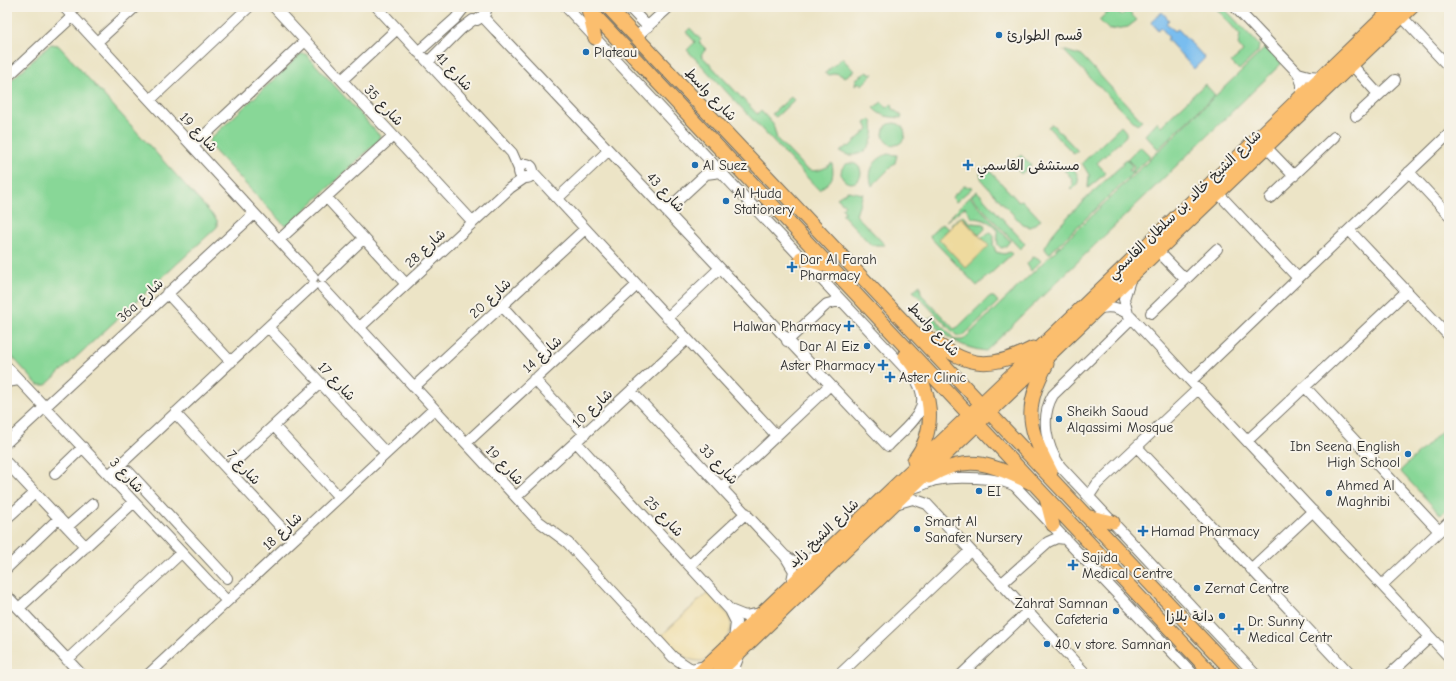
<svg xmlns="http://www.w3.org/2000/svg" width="1456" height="681" font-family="'Comic Neue','Playpen Sans Arabic',sans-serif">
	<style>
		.green { fill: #88d797; stroke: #5a8161 }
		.sand { fill: #eeda9e; stroke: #8c8264 }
		.water { fill: #79bdef; stroke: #52748d }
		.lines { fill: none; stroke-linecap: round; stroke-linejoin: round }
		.minor-casing { stroke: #6f6c61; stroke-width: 12 }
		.major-casing { stroke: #6f6c61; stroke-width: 15 }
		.minor { stroke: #fff; stroke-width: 10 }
		.major { stroke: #fbbe6e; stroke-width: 13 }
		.poi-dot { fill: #1f6fb2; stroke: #f7f3e8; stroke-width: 1.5 }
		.labels { text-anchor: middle; stroke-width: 4; stroke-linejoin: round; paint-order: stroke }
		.poi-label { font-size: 14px; fill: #2b2b2b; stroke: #f7f3e8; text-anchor: start }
		.street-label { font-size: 14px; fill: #2b2b2b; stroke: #f7f3e8 }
	</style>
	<rect width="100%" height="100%" fill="#f7f3e8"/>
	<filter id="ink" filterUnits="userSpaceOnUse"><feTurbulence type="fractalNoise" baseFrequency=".025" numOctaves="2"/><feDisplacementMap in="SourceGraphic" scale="8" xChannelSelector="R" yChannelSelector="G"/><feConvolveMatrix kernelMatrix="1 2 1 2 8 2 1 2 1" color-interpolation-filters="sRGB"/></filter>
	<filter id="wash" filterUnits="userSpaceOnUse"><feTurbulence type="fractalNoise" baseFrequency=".012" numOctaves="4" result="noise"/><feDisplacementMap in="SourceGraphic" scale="16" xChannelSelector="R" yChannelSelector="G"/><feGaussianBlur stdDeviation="0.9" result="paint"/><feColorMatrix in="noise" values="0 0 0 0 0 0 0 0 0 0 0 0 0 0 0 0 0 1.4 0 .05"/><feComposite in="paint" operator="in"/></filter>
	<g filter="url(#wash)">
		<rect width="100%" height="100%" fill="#ece4c6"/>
		<!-- green -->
		<path class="green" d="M 1113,7 L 1119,7 L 1121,9 L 1118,12 L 1122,15 L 1127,10 L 1137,20 L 1128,27 L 1109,30 L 1099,20 Z
			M 1215,7 L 1223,7 L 1259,45 L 1258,52 L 1239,70 L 1231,62 L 1243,52 L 1238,45 L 1240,35 Z
			M 690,28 L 701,40 L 699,42 L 706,49 L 701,55 L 757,114 L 761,111 L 773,124 L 777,139 L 805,168 C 815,174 825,169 832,163 C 835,181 830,181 819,190 L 687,50 L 695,42 L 686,32 Z
			M 51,44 L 58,45 L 217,220 L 217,227 L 46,385 L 38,385 L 7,351 L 7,84 Z
			M 1266,47 L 1282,63 L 986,351 C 961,348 945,337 928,319 L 933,316 L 955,340 L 963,340 Z
			M 1063,50 L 1082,56 L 1142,121 L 1137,125 Z
			M 301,54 L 306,54 L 380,136 L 378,141 L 289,225 L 284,225 L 209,145 L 210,139 Z
			M 842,58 L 854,71 L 845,77 L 836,73 L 830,75 L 825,73 Z
			M 867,72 L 873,74 L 862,85 L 860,82 L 855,86 L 856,79 Z
			M 1205,84 L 1215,95 L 1158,149 L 1145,135 L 1157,122 L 1161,126 Z
			M 791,97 L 794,100 L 776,117 L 772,114 Z
			M 882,102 L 887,108 L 892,104 L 893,109 L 902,116 L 901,118 C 890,117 881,117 873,108 Z
			M 871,119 C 878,133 870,155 852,155 C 848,156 844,153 840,152 L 847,146 L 849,147 L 868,129 L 865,123 Z
			M883 134a11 11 0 1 1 22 0a11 11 0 1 1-22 0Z
			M 1052,124 L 1078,151 L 1074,154 L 1048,127 Z
			M 1121,126 L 1126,132 L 1126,136 L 1097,163 L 1106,173 L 1088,188 L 1089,175 L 1082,163 Z
			M 1140,146 L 1150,156 L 1133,173 L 1131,171 L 1135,167 L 1127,159 Z
			M 888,154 L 897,155 L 895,163 L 872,186 C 867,172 873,159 888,154 Z
			M 1021,155 L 1031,165 L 1021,174 L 1012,164 Z
			M 1126,159 L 1133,167 L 1129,170 L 1132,174 L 1049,254 L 1045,249 C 1044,234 1110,177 1123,164 L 1122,162 Z
			M841 173a10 10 0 1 1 20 0a10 10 0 1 1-20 0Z
			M 1070,165 C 1078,174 1083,180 1072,190 L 1070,188 L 1074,184 L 1071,181 L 1072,180 L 1067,172 L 1064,171 Z
			M 986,167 L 1018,201 L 1022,200 L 1041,220 L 1030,227 L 1023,225 L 982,181 L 980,173 Z
			M 964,186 L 973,187 L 956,202 L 952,197 Z
			M 848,191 L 863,194 L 856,215 L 885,245 L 871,245 L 842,214 L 845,212 L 842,208 L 845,205 L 837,198 Z
			M 977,191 L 1021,239 L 1025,244 L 1021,248 L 1021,250 L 971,196 Z
			M 970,197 L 1010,241 L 1005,247 L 1001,248 L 998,245 C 997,242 998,239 998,235 C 997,223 982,218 972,218 L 965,207 L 946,221 Z
			M 962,215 L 971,223 L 984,224 L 985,229 L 979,235 L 962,217 L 952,226 L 951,225 Z
			M 942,224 L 949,229 L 939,238 L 989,246 L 981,238 L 990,232 L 994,236 L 993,244 L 996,252 L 1004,254 L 1010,252 L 1012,254 L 977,286 L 930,237 L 931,234 Z
			M 1033,257 L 1038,258 L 1041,261 L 1031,271 L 1027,264 Z
			M 920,285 L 921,294 L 954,329 L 958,327 L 989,297 L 994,297 L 998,302 L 963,336 L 957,336 L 913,291 Z
			M 1449,424 L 1449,507 L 1441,515 L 1400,471 Z"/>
		<!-- sand -->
		<path class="sand" d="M 961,217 L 989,246 L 966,268 L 939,239 Z
			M 708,592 C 743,628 736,629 703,661 C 683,662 675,649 662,635 Z"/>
		<!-- water -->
		<path class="water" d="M 1162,12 L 1169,20 L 1166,23 L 1175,31 L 1178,29 L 1205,58 L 1194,69 L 1167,39 L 1169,38 L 1161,27 L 1158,30 L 1151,22 Z"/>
	</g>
	<g filter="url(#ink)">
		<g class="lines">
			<!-- minor casing -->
			<g class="minor-casing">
				<path id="minor" d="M 64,7 L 313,277
					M 274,7 L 473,222
					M 377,7 L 512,153 L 519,169
					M 629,7 L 648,27
					M 1235,7 L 1298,73 L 1302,84 L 1302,96
					M 483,17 L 888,446 C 907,426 935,410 916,380 L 566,7
					M 1402,17 L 1449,67
					M 477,20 L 485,14 L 487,7
					M 636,37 L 669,7
					M 97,42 L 135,7
					M 418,52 L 455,19 L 463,9
					M 428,62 L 461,29 L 473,20
					M 1352,65 L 1379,95
					M 1298,73 L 1309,76 L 1322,77
					M 7,77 L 73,16
					M 342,80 L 397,29
					M 150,100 L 249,7
					M 1356,116 L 1395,80
					M 193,146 L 305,41
					M 1266,147 L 1294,176
					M519 171a7 7 0 1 1 14 0a7 7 0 1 1-14 0Z
					M 532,171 L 776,435
					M 1409,172 L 1449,215
					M 1218,193 L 1298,278
					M 326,197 L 406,284
					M 558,198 L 608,151
					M 1270,198 L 1334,137
					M 666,211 L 706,174 L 721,172
					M 1349,230 L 1449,336
					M 279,240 L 393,136
					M 1158,251 L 1185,279
					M 323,277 L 364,238
					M 322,287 L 537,520 L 568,543 L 673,657 L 691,669 L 706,666
					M 167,293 L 231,362
					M 502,306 L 553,362
					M 1098,309 C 1109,305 1118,307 1128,314 L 1449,657
					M 1151,313 L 1217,249
					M 1128,314 L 1124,299 L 1130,280
					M 667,318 L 719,269
					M 1132,318 L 1053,395 C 1040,417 1046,446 1060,466 L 1255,674
					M 268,327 L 386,453
					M 359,328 L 510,188 L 526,177
					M 787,341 L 827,304 L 835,302 L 843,302
					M 7,367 L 227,601
					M 534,379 L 585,434
					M 1191,381 L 1449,134
					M 7,382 L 19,380
					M 414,387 L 585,229
					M 1305,387 L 1439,531
					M 631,391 L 785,556 L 794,571 L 791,585
					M 175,413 L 293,540
					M 274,426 L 339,497
					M 1247,441 L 1407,291
					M 7,442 L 254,214
					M 576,442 L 730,610 L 736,622 L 734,640
					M 466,443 L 637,285
					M 1137,447 L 1350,674
					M 7,463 L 86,547
					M 227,469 L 320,383
					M 128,471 L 227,578
					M 55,474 L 83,447
					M 109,475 L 313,285
					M 722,487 L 829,386
					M 913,488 C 921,486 928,482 936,480 C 956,476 998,477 1015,486 L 1193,674
					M 1089,496 L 1097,484 L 1198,389
					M 516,497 L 687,339
					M 895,504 L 913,499 L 927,504 L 1086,674
					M 7,518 L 35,493
					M 67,527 L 93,504
					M 787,557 C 798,565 804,566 814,556
					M 690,565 L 746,513
					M 7,568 L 59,518
					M 1251,569 L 1313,511
					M 1001,584 L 1048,542 L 1057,538 L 1066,539
					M 1382,585 L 1449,522
					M 7,596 L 81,674
					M 19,608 L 134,502
					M 730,610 L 745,616 L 762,613
					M 67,660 L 181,553
					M 149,674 L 434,409
					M 735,674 L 735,666 L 740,653
					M 840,674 L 970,551
					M 962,674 L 1027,612
					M 1390,674 L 1430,637"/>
			</g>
			<!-- major casing -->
			<g class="major-casing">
				<path id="major" d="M 587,7 L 1212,674
					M 608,7 L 1235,674
					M 588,9 L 595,38
					M 801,258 L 831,267
					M 925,335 C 965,366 987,372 1033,348
					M 905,356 C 932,386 939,427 914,460
					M 1047,364 C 1022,409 1028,428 1051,472
					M 929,477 C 970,452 991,465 1031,483
					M 1046,498 L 1053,525
					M 1086,516 L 1113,522
					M 698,674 L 1050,338 L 1394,7
					M 717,674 L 1412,7"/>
			</g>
			<!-- minor -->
			<use href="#minor" class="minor"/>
			<!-- major -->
			<use href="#major" class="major"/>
		</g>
	</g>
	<!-- markers -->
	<g class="poi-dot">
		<circle cx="999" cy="35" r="4"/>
		<circle cx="586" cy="52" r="4"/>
		<circle cx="695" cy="165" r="4"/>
		<path d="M966 159h4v4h4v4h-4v4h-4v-4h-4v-4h4z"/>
		<circle cx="726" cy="201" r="4"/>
		<path d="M790 261h4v4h4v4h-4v4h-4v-4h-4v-4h4z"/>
		<path d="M847 320h4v4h4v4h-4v4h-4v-4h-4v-4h4z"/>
		<circle cx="867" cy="346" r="4"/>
		<path d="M881 359h4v4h4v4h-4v4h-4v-4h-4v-4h4z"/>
		<path d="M888 371h4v4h4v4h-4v4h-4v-4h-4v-4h4z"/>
		<circle cx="1059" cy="419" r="4"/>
		<circle cx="1408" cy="454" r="4"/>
		<circle cx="979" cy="491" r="4"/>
		<circle cx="1329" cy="493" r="4"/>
		<circle cx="917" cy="529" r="4"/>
		<path d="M1141 525h4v4h4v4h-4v4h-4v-4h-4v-4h4z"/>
		<path d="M1071 559h4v4h4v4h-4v4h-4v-4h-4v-4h4z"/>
		<circle cx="1197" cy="588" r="4"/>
		<circle cx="1116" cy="611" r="4"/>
		<circle cx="1222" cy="616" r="4"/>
		<path d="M1237 623h4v4h4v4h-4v4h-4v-4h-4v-4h4z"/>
		<circle cx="1047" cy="644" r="4"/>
	</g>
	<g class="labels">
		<!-- poi labels -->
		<g class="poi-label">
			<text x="1007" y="40">قسم الطوارئ</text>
			<text x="594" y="57">Plateau</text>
			<text x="703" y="170">Al Suez</text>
			<text x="977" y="170">مستشفى القاسمي</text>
			<text x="734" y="198">Al Huda<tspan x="734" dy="16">Stationery</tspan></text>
			<text x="800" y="264">Dar Al Farah<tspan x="800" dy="16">Pharmacy</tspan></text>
			<text x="841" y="331" text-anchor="end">Halwan Pharmacy</text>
			<text x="859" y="351" text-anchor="end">Dar Al Eiz</text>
			<text x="875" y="370" text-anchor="end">Aster Pharmacy</text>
			<text x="899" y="382">Aster Clinic</text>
			<text x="1067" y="416">Sheikh Saoud<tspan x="1067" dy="16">Alqassimi Mosque</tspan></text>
			<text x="1400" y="451" text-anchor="end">Ibn Seena English<tspan x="1400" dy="16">High School</tspan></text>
			<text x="1337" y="490">Ahmed Al<tspan x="1337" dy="16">Maghribi</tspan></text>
			<text x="987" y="496">EI</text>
			<text x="925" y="526">Smart Al<tspan x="925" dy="16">Sanafer Nursery</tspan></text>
			<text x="1151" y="536">Hamad Pharmacy</text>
			<text x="1082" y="562">Sajida<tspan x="1082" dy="16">Medical Centre</tspan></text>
			<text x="1205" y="593">Zernat Centre</text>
			<text x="1108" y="608" text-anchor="end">Zahrat Samnan<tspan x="1108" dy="16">Cafeteria</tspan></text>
			<text x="1214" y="621" text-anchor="end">دانة بلازا</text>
			<text x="1248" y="626">Dr. Sunny<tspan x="1248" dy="16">Medical Centr</tspan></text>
			<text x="1055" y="649">40 v store. Samnan</text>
		</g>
		<!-- street labels -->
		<g class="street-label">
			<text transform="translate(454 71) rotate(47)" y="5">شارع 41</text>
			<text transform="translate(711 94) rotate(46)" y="5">شارع واسط</text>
			<text transform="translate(384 105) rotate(47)" y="5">شارع 35</text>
			<text transform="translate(199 132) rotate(47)" y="5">شارع 19</text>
			<text transform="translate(666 192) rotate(47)" y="5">شارع 43</text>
			<text transform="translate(1184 204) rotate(-44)" y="5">شارع الشيخ خالد بن سلطان القاسمي</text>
			<text transform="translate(425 248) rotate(-43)" y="5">شارع 28</text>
			<text transform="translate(490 298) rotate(-43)" y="5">شارع 20</text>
			<text transform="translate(140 300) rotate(-43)" y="5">36a شارع</text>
			<text transform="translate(934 329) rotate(47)" y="5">شارع واسط</text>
			<text transform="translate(542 354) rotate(-42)" y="5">شارع 14</text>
			<text transform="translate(337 381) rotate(47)" y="5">شارع 17</text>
			<text transform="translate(592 408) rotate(-43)" y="5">شارع 10</text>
			<text transform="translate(719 464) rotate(47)" y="5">شارع 33</text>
			<text transform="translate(505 465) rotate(47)" y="5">شارع 19</text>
			<text transform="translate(244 467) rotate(47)" y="5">شارع 7</text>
			<text transform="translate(127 475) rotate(47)" y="5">شارع 3</text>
			<text transform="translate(664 516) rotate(47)" y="5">شارع 25</text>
			<text transform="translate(282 531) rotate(-43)" y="5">شارع 18</text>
			<text transform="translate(823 533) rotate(-44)" y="5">شارع الشيخ زايد</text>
		</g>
	</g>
	<!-- margin -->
	<rect width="1456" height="681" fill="none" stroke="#f7f3e8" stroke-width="24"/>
</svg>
